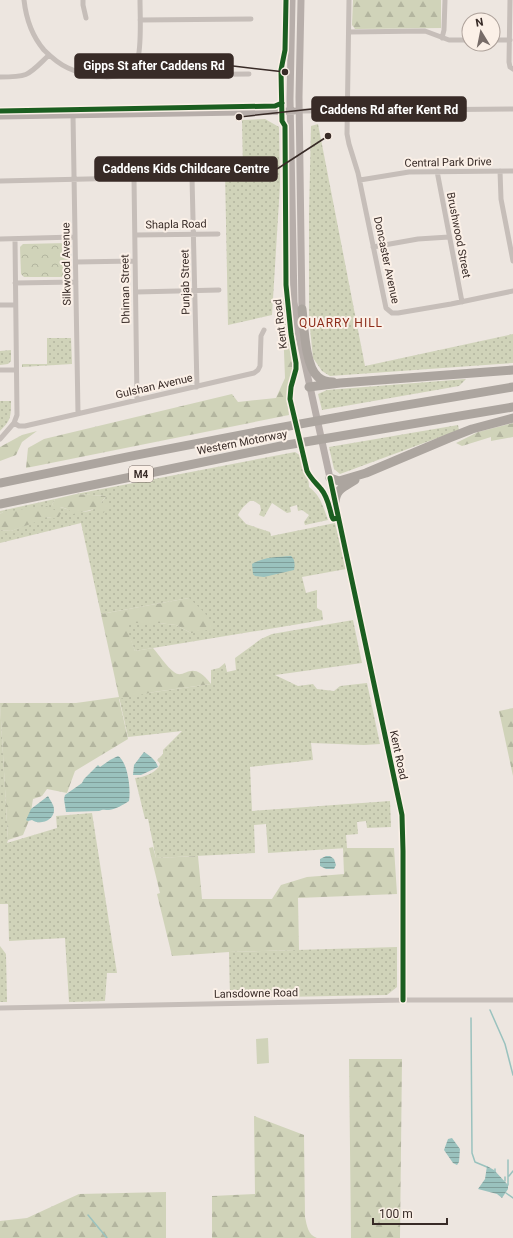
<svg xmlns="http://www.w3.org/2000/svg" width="513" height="1238" font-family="Roboto,sans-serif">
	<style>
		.grass { fill: url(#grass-dots) }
		.forest { fill: url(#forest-firs) }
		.park { fill: url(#park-crowns) }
		.pitch { fill: #d0d3b9 }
		.water { fill: url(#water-rules) }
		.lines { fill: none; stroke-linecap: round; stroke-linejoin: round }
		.stream { stroke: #9ac2be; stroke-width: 1.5 }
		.street { stroke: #c6beb9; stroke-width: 5 }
		.secondary { stroke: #b7aeaa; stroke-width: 7 }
		.highway { stroke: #aca59f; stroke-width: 9 }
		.cycleway-casing { stroke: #fbf0e7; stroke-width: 8 }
		.cycleway { stroke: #1b5e20; stroke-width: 5 }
		.labels { text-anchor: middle; stroke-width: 4; stroke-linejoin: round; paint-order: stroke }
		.shield { fill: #fbf0e7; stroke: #726661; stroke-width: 1 }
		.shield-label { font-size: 10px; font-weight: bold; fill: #382b27 }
		.street-label { font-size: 11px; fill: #382b27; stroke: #fbf0e7 }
		.neighbourhood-label { font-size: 12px; letter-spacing: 1px; fill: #8d2c1a; stroke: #fbf0e7 }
		.leader { fill: none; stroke: #382b27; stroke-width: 1.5 }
		.callout-dot { fill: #382b27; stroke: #fbf0e7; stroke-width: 1.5 }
		.callout { fill: #382b27; stroke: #382b27; stroke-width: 1.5 }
		.callout-label { font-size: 12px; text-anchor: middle; font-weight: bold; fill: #fff }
	</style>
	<defs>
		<pattern id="grass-dots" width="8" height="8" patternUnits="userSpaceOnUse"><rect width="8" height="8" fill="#d0d3b9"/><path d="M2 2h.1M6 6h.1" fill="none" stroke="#b3b59f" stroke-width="1.8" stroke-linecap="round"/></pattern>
		<pattern id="forest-firs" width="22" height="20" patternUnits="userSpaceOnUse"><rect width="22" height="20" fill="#d0d3b9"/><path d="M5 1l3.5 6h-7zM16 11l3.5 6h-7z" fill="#b3b59f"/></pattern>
		<pattern id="park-crowns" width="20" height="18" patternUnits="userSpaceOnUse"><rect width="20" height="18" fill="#d0d3b9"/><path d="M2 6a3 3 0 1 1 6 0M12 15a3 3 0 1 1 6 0" fill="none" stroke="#b3b59f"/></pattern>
		<pattern id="water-rules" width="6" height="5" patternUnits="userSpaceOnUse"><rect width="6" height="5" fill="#9ac2be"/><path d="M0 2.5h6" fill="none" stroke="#7f9e9a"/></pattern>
	</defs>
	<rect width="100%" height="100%" fill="#ede6e0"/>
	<!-- grass -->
	<path class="grass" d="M 265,119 L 279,127 L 280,185 L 272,315 L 228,325 L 225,171 L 243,170 L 242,120 Z
		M 318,124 L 365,366 L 513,334 L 513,363 L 330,376 L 322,371 L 313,358 L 309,318 L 309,214 L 311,126 Z
		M 47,338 L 71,338 L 72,364 L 22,367 L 22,364 L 47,364 Z
		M 11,350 L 11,361 L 8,364 L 0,365 L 0,351 Z
		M 466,379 L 459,386 L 322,410 L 318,394 L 327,390 Z
		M 0,401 L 11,401 C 11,417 11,420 0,431 Z
		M 458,425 L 459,430 L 340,474 L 334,469 L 329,447 Z
		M 295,452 L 301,456 C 303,467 309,476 309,487 C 321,496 323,507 328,520 L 305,525 L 304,522 L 309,515 L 302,510 L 298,511 L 297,505 L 290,507 L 291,512 L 287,513 L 272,503 L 264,517 L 259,515 L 261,510 L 260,505 L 254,501 L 250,501 C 245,505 240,510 238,515 L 246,524 L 270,532 L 271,536 L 335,523 L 346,569 L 302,577 L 306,593 L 317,590 L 317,608 L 322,611 L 323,620 L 135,651 L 124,623 L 158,623 L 176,625 L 191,633 L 189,598 L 101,614 L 81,523 L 0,543 L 0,530 L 11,531 L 45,517 L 54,518 L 61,513 L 3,512 L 0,514 L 0,511 L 55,499 L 52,505 C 74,510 91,521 106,496 L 76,494 Z
		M 353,620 L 362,663 L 275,675 L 298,686 L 313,684 L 317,689 L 334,691 L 340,686 L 367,683 L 380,744 L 364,745 L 311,743 L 313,760 L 250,767 L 252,811 L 390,801 L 391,827 L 367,828 L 366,821 L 357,822 L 358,834 L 346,835 L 347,848 L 268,853 L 266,824 L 254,825 L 255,853 L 156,858 L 148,819 L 145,819 L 135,778 C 144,777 157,773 160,764 L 157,760 L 163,754 L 163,750 L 182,731 L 128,737 L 119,697 L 211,684 L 211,670 L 219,668 L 225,663 L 227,672 L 236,670 L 235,658 L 261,639 L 272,634 Z
		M 0,703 L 8,840 L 7,843 L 57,828 L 56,816 L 92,813 L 117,973 L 107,973 L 105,1001 L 69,1002 L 65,938 L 9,941 L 8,904 L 0,904 Z
		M 0,946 L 6,954 L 7,1002 L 0,1002 Z
		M 397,947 L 397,987 L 387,995 L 230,998 L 229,952 Z"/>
	<!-- forest -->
	<path class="forest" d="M 353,0 L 441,0 L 441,28 L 355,29 L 352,25 Z
		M 285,298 L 293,365 L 287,398 L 289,415 L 26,468 L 28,448 L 44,439 L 232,394 L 238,402 L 276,398 L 285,378 L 282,299 Z
		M 513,423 L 513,437 L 491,441 L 491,437 L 462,446 L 456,443 L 478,432 Z
		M 37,431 L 22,442 L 16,455 L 0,461 L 0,447 L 22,435 Z
		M 76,494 L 106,496 L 101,503 L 107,505 L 108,509 L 103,513 L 95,509 L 73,514 C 69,508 62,507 55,507 L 52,505 L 55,499 Z
		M 46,506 L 61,513 L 58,519 L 46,517 L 44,519 L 11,531 L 0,530 L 0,514 L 3,512 Z
		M 189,598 L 205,613 L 213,629 L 191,633 L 176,625 L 158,623 L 125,623 L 135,651 L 153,648 C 159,655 167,667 174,672 C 185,681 191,657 211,684 L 154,692 L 119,699 L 128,739 L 75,771 L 67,793 L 47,789 L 42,796 L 33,799 L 30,818 L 23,835 L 8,840 L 0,703 L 76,703 L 119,697 L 101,614 Z
		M 513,708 L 513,776 L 499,711 Z
		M 153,847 L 156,858 L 198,856 L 202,899 L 272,899 L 281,885 L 307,877 L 344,874 L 343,848 L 394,848 L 397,894 L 298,898 L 299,950 L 229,952 L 172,956 L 157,894 L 160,893 L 149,848 Z
		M 349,1059 L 402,1059 L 400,1238 L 351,1238 Z
		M 254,1116 L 304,1135 L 305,1217 C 307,1226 308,1235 317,1238 L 206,1238 L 212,1238 L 212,1196 L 255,1194 Z
		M 166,1192 L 166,1238 L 0,1238 L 0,1221 L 27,1218 L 79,1194 Z"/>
	<!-- park -->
	<path class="park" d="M 67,243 L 70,246 L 70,274 L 67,277 L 24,277 L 21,274 L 20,247 L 23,244 Z"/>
	<!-- pitch -->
	<path class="pitch" d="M 268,1038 L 269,1063 L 257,1064 L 256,1039 Z"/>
	<!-- water -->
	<path class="water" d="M 291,556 C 295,559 295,565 294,570 L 264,577 L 255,576 L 253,574 L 252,564 C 263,557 278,557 291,556 Z
		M 144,752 C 149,755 156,760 158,767 L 141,775 L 133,775 L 134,765 Z
		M 118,756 C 128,762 131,790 129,801 C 123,805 116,809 109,810 C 105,810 103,809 99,811 L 66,812 L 64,799 L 65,795 L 82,783 L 84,779 L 98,765 L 100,767 L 110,760 Z
		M 48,796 C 50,800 54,805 54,809 C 55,820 40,826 32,820 L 28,821 L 26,820 L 31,809 Z
		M 326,856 L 330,856 L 334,859 L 336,865 L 334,869 L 326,869 L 320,866 L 320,859 Z
		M 452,1138 L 460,1149 L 459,1162 L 457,1165 L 453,1163 L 444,1150 L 448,1139 Z
		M 487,1166 L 494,1170 L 508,1185 L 508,1189 L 502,1198 L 497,1194 L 478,1189 L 485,1179 Z"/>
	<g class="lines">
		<!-- stream -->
		<path class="stream" d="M 490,1010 L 505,1044 L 513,1075
			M 471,1018 L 472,1153 L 475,1162 L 487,1167
			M 508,1160 L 508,1185
			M 495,1169 L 495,1172
			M 509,1176 L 513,1171
			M 505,1177 L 505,1181
			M 506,1193 L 513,1198
			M 88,1215 L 107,1238"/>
		<!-- street -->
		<path class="street" d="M 24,0 C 26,18 32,36 44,50 C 51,57 59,64 68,68 C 87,77 126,85 137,61 C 142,49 140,14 140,0
			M 83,0 L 83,5 L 86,18
			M 349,0 L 347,134 L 349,144 L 358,173 L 386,308 L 392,313 L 398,313 L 451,304 L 513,291
			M 510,0 L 509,62 L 510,67 L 513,69
			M 140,20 L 251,19
			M 349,32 L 425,31 L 449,40 L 469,40
			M 442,38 L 444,30 L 445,0
			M 493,40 L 510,40
			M 134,65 L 144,72 L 153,75 L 249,74
			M 0,77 C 30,77 28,75 49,55
			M 300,111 L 513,109
			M 73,115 L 78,414
			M 437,171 L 462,302
			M 500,171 L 501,199 L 513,261
			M 192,177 L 197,387
			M 134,178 L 137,400
			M 360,180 L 409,172 L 513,171
			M 0,181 L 217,176
			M 135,235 L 218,234
			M 0,239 L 75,237
			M 373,247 L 418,239 L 449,237
			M 76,262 L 135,261
			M 15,283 L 76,282
			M 136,292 L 219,290
			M 0,305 L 15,305
			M 0,370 L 16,370
			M 14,423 L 19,426 L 25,426 L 254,373 L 258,370 L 260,366 L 261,336 L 264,330
			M 0,439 L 14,423 L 17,415 L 15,239
			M 330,478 L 402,815 L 403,851 L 403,1000
			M 0,1008 L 403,1000 L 513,1000"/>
		<!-- secondary -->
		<path class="secondary" d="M 292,0 L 290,99 L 294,302 L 298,332 L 330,478
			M 301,0 L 299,97 L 302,313
			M 0,116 L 294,111"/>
		<!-- highway -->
		<path class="highway" d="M 302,309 C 304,326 305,366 318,377 C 322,381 328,382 333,382
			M 309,387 L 340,383 L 513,370
			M 330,478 L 339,481 L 366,473 L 449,438 L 472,429 L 513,418
			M 0,483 C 170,447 341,415 513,387
			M 335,502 C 336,489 344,487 355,480
			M 0,504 L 281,446 L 513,407"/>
		<!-- cycleway casing -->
		<g class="cycleway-casing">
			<path id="cycleway" d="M 286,0 L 285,50 L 281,70 L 282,121 L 285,126 L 286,285 L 291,334 L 296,363 L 296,369 L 291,387 L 290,399 L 307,471 C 311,479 316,483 321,489 C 328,497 329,507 332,517 L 333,519 L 338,518
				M 0,111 L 275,106 L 282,103
				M 330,478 L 402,815 L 403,851 L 403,1000"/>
		</g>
		<!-- cycleway -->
		<use href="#cycleway" class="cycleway"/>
	</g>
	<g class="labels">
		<!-- shield labels -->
		<rect class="shield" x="129" y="466" width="24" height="16" rx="3"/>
		<g class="shield-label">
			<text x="141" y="478">M4</text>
		</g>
		<!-- street labels -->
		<g class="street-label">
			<text transform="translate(448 162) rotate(-1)" y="4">Central Park Drive</text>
			<text transform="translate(176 224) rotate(-1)" y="4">Shapla Road</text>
			<text transform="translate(459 235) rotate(79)" y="4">Brushwood Street</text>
			<text transform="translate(387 260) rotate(78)" y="4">Doncaster Avenue</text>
			<text transform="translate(66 264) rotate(-91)" y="4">Silkwood Avenue</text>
			<text transform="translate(185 282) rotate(-91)" y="4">Punjab Street</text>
			<text transform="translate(125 289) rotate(-91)" y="4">Dhiman Street</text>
			<text transform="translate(280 324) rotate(-97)" y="4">Kent Road</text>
			<text transform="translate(154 386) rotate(-13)" y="4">Gulshan Avenue</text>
			<text transform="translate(242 442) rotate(-11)" y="4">Western Motorway</text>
			<text transform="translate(399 755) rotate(78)" y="4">Kent Road</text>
			<text transform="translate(256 993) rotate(-1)" y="4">Lansdowne Road</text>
		</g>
		<!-- neighbourhood labels -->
		<g class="neighbourhood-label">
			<text x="341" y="327">QUARRY HILL</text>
		</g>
	</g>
	<!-- callouts -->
	<path class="leader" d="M285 72L233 66M239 117L312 109M328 136L277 169"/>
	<g class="callout-dot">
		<circle cx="285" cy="72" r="4"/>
		<circle cx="239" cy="117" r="4"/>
		<circle cx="328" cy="136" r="4"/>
	</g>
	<g class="callout">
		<rect x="75" y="54" width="158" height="24" rx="4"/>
		<rect x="312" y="97" width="154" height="24" rx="4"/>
		<rect x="95" y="157" width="182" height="24" rx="4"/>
	</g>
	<g class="callout-label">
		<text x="154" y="70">Gipps St after Caddens Rd</text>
		<text x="389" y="114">Caddens Rd after Kent Rd</text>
		<text x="186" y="173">Caddens Kids Childcare Centre</text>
	</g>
	<!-- north arrow -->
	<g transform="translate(481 32) rotate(350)"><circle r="19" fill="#fbf0e7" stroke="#ada19a"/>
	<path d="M0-3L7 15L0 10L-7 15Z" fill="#776c68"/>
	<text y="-6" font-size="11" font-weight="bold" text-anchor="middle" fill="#382b27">N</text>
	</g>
	<!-- scale -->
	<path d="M373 1218v6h74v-6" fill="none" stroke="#382b27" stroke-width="2"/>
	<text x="379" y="1218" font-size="12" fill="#382b27" stroke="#fbf0e7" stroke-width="3" paint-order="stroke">100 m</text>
</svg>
